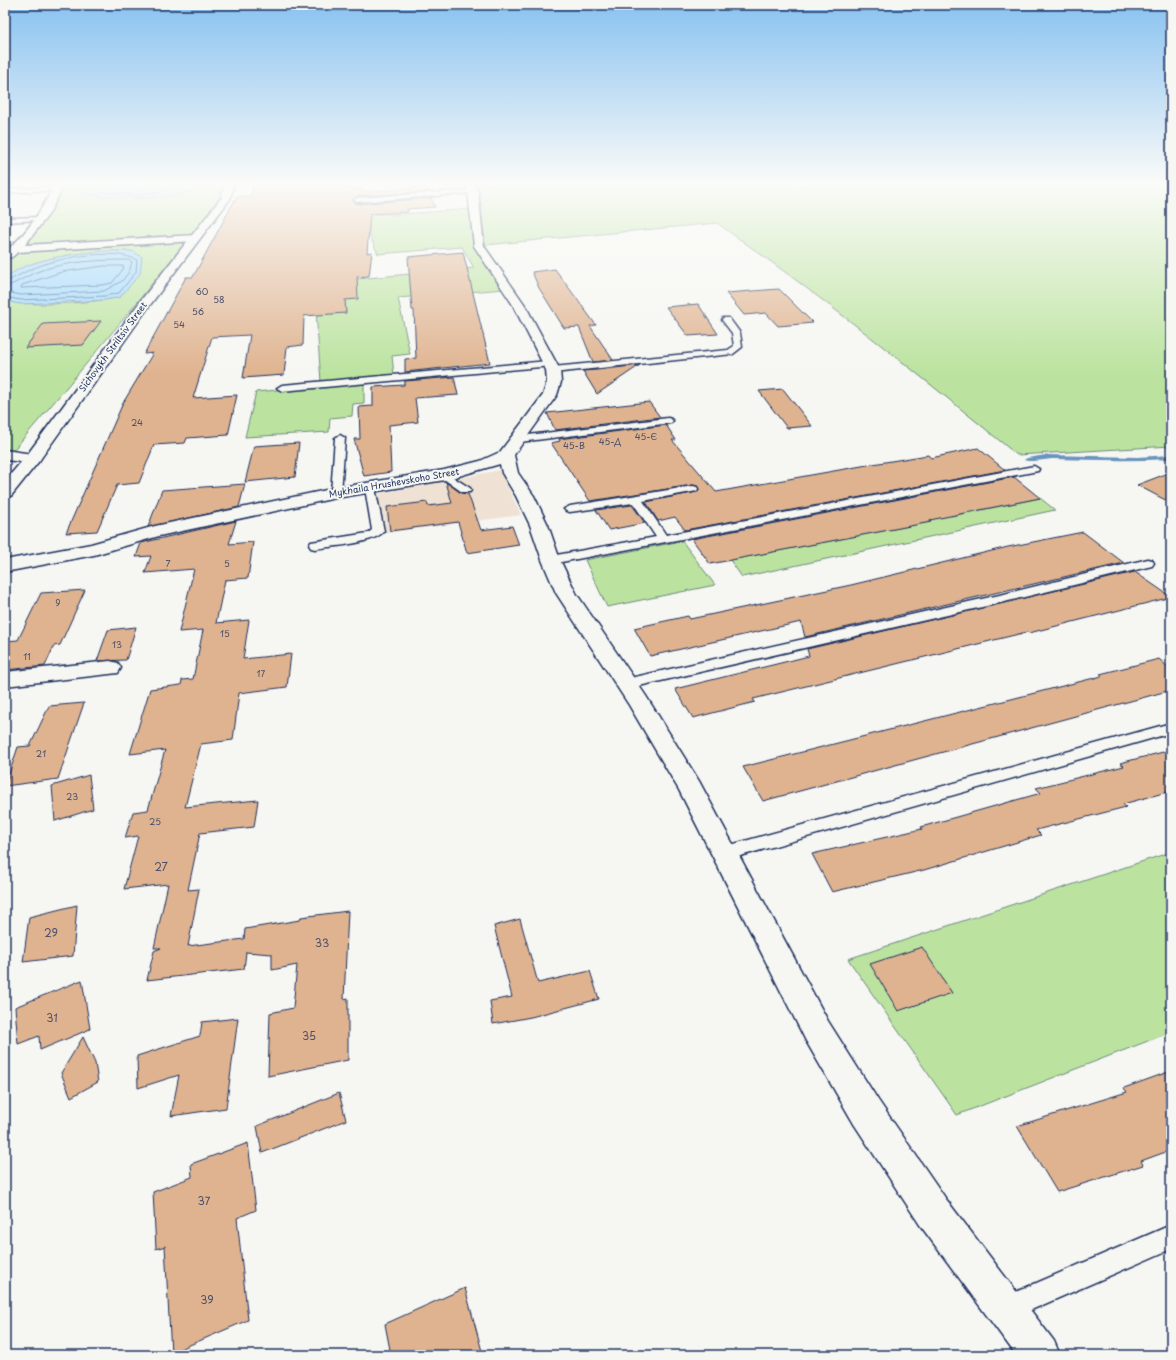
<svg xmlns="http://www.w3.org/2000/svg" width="1176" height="1360" font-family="'Playpen Sans',sans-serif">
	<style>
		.built { fill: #efe2d4 }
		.green { fill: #bbe39f; stroke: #6b897e }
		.water { fill: #9cd7fd; stroke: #6894bd }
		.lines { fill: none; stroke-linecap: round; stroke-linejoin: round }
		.shore { stroke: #4f729e; stroke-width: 1 }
		.stream { fill: #6894bd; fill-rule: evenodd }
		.building { fill: #dfb38f; stroke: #1b2f5e }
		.service-casing { stroke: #1b2f5e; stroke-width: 3 }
		.minor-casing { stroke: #1b2f5e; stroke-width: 3 }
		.tertiary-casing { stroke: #1b2f5e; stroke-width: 3 }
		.service { fill: #f6f6f2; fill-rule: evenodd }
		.minor { fill: #f6f6f2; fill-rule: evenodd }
		.tertiary { fill: #f6f6f2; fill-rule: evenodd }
		.labels { text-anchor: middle; stroke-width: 4; stroke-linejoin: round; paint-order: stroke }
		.number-label { font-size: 9px; fill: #4c506a }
		.far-street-label { font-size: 9px; fill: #1b2f5e; stroke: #f6f6f2 }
		.near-number-label { font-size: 11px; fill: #4c506a }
	</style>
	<rect width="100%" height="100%" fill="#f6f6f2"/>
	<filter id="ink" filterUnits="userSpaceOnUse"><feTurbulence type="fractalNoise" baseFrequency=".025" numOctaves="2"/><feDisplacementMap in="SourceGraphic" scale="8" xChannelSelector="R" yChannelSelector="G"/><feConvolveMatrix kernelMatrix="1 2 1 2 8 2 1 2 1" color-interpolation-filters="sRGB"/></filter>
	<g filter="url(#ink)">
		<!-- built -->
		<path class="built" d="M 500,470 L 521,515 L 385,533 L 377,494 Z"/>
		<!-- green -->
		<path class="green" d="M 64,185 L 101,185 L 138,199 L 191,192 L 206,185 L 220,185 L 219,198 C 151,288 78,374 5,460 L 5,301 C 32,307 93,303 120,297 L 142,258 C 139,256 135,252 131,251 C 127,250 121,251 116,251 C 87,251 25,258 5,279 L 5,260 C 29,241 51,214 64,185 Z
			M 475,185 L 1171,185 L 1171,446 L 1017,455 C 919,374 821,296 717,223 L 485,245 L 480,196 Z
			M 385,205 L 390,215 L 471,209 L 473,239 L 504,289 L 398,298 L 410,354 L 392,356 L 394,375 L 321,382 L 314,283 L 474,268 L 462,247 L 378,254 L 357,208 Z
			M 364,382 L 364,403 L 353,404 L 352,416 L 330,418 L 329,432 L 245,437 L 256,392 Z
			M 1040,498 L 1055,510 L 742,577 L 730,560 L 930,522 L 920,512 L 941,507 L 951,516 Z
			M 682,541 L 715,585 L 607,607 L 585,560 Z
			M 1171,852 L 1171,1032 L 957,1115 L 848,959 Z"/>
		<!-- water -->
		<path class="water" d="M 101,185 L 206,185 C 181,201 114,199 84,194 L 89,190 Z
			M 103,251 L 132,251 L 142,257 L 140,274 L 120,297 L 105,300 L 20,304 L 5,301 L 5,279 C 24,259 76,254 103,251 Z"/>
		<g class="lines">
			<!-- shore -->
			<path class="shore" d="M 101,185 L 99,190 L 101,192 L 138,195 L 199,185
				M 106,185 L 108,188 L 138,190 L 173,185
				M 104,266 L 123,266 L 124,268 L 112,283 L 103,285 L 21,288 L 22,285 L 62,272 Z
				M 5,282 C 17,277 27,270 39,266 C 63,257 114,248 137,260 L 136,272 L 119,293 L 105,296 L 20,300 L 5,297
				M 5,287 C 18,283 29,274 42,270 C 70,261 100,260 129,260 L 132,262 L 129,272 L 122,281 L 104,291 L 21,295 L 5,292"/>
			<!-- stream -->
			<path class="stream" d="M 1046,455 L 1137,457 L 1171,455 L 1171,459 C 1132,461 1093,460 1054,459 C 1047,459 1029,463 1024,460 L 1027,458 Z"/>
		</g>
		<!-- building -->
		<path class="building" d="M 271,185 L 339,185 L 339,188 L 363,189 L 363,192 L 427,187 L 429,192 L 357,196 L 353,200 L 357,204 L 431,198 L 435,207 L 407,209 L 408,212 L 370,214 L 367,253 L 372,252 L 369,276 L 357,277 L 358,299 L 345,300 L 346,313 L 304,316 L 303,345 L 287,347 L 284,375 L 243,378 L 250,335 L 212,337 L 193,398 L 237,395 L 228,435 L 187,438 L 185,443 L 154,445 L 139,483 L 117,485 L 97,531 L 66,533 L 123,403 L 153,353 L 144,354 L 186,277 L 193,277 L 237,196 L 251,196 L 253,186 Z
			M 463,252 L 490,363 L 405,372 L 405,359 L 416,358 L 414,310 L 412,310 L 408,257 Z
			M 555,269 L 596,325 L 590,326 L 613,360 L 593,362 L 579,327 L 564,328 L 539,288 L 532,272 Z
			M 779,289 L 813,323 L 778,326 L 766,313 L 744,315 L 726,293 Z
			M 698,304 L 718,334 L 688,336 L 666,307 Z
			M 101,321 L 83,345 L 25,348 L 43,324 Z
			M 640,365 L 597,394 L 583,371 L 597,370 Z
			M 454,377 L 458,395 L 415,398 L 418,422 L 389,425 L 391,472 L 364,476 L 354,439 L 360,439 L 359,407 L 373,406 L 373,387 L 404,385 L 405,381 Z
			M 783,389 L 812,426 L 787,428 L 759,391 Z
			M 649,402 L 660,417 L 555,430 L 547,413 Z
			M 666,425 L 676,440 L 672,440 L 716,492 L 873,464 L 928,455 L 931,458 L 978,448 L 1005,470 L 685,530 L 675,517 L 658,521 L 646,502 L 697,492 L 699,490 L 697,486 L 693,485 L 590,501 L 551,443 L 560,441 L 559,439 Z
			M 299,443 L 295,477 L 245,482 L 254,446 Z
			M 1171,472 L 1171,503 L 1137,485 Z
			M 1014,477 L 1040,498 L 930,520 L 931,522 L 710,564 L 692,539 Z
			M 446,482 L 461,493 L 468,494 L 481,530 L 512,526 L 519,545 L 467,553 L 458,522 L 390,531 L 387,507 L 427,502 L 428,506 L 452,503 Z
			M 245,484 L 239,507 L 148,527 L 162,490 Z
			M 632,505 L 645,523 L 609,530 L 596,510 Z
			M 236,521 L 229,544 L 253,542 L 248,578 L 225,580 L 216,623 L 249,620 L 243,659 L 291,654 L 287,687 L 239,693 L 233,740 L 201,744 L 185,807 L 258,800 L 254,827 L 200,833 L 188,890 L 199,889 L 188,946 L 244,939 L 245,929 L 300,920 L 301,917 L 348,911 L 344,999 L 348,998 L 348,1060 L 268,1076 L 270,1013 L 293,1008 L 297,965 L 272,970 L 272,954 L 246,952 L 244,969 L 147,980 L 154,951 L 161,948 L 154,948 L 168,884 L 124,889 L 138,836 L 125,838 L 133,812 L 148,810 L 165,750 L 130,754 L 150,689 L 181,685 L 182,680 L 193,679 L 203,630 L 179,632 L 194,569 L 145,573 L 151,556 L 136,557 L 141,543 Z
			M 1083,532 L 1124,563 L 805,637 L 801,622 L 650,656 L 634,628 L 688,616 L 690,619 L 851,585 L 1008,547 Z
			M 1135,572 L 1171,597 L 1029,633 L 1027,632 L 753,699 L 755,702 L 693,718 L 675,689 L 809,656 L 807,649 Z
			M 85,590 L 60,645 L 54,646 L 45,666 L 5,670 L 5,641 L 18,640 L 41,593 Z
			M 136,627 L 126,660 L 97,661 L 108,630 Z
			M 1159,659 L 1171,670 L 1171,690 L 763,801 L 743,767 L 1102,676 L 1100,674 Z
			M 84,703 L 58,779 L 5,786 L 18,747 L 30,746 L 49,706 Z
			M 1171,750 L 1171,791 L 1123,804 L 1126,807 L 1036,830 L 1041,835 L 924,870 L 832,892 L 812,854 L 922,829 L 921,827 L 1041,793 L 1036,788 L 1124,766 L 1120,763 Z
			M 89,775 L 93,809 L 55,821 L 52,786 Z
			M 77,905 L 73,956 L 23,962 L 29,917 Z
			M 520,919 L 538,983 L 590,971 L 599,999 L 531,1017 L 493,1024 L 490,1001 L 512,997 L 494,926 Z
			M 922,947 L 952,993 L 898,1011 L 870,964 Z
			M 82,980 L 90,1029 L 40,1050 L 39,1036 L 18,1044 L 15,1007 Z
			M 238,1018 L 226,1108 L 171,1116 L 179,1075 L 138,1088 L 137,1056 L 200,1036 L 202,1022 Z
			M 83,1037 L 95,1063 L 98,1082 L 71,1097 L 61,1073 Z
			M 1171,1071 L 1171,1150 L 1141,1161 L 1143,1165 L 1057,1192 L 1017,1126 L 1127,1092 L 1124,1088 Z
			M 339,1093 L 346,1120 L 262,1153 L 257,1126 Z
			M 248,1143 L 256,1210 L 237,1218 L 248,1320 L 171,1353 L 165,1246 L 156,1249 L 153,1192 L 192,1177 L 191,1164 Z
			M 465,1288 L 483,1355 L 391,1355 L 385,1324 Z"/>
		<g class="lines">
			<!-- service casing -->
			<g class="service-casing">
				<path id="service" d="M 60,187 L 60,189 L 58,190 L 5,193 L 5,189 Z
					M 473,190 L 476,192 L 475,193 L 357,202 L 354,200 L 357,198 Z
					M 42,217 L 43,218 L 40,220 L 5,222 L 5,218 Z
					M 5,248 L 16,247 L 19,249 L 5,252 Z
					M 723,318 L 729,318 L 740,333 L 742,347 L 733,354 L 553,373 L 549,370 L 553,367 L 728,350 L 734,346 L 732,333 L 722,320 Z
					M 548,361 L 552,364 L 551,366 L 282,391 L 277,388 L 282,385 Z
					M 668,418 L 671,419 L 673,421 L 671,423 L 520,442 L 515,439 L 520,436 Z
					M 340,435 L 345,438 L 341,493 L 336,496 L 331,493 L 335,438 Z
					M 1034,466 L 1039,469 L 1038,471 L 551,564 L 545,560 L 551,556 L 656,537 L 633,503 L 570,512 L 566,511 L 564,509 L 570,506 L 693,486 L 697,487 L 698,489 L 697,491 L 643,501 L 666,535 Z
					M 445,472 L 470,488 L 471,490 L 470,492 L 462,492 L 441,477 L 440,475 L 441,473 Z
					M 370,485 L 375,488 L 384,531 C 374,544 332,546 315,549 L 311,548 L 309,545 L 311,542 L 368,533 L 372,530 L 365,488 Z
					M 1148,559 L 1152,560 L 1154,563 L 1152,566 L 1004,602 L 626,689 L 621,687 L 619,684 L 621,681 L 626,679 L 1004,594 Z
					M 1171,723 L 1171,733 L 723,861 L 717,859 L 715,854 L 717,849 L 723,847 Z
					M 1171,1225 L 1171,1249 L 1006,1321 L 997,1318 L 994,1309 L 997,1300 Z"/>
			</g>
			<!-- minor casing -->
			<g class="minor-casing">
				<path id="minor" d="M 54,185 L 64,185 L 49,214 L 25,245 L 195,235 L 200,238 L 195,241 L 18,252 L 12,257 L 5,258 L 5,252 C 27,234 42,210 54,185 Z
					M 465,185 L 475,185 L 478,192 L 484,246 L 525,305 L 560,370 L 561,382 L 557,395 L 514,455 L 518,473 L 534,496 L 548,525 L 560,560 L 576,593 L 646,696 L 699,781 L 828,1021 L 878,1100 L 946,1199 L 1054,1341 L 1060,1355 L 1016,1355 L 920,1225 L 854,1124 L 806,1041 L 679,790 L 629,705 L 556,593 L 542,560 L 530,525 L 516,496 L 502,473 L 500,464 L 445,480 L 336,498 L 159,536 L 94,555 L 5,572 L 5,560 L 91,544 L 155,526 L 336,488 L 444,470 L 480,461 L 500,452 L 543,395 L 547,382 L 546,370 L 513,305 L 474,246 L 468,192 Z
					M 5,450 L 39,455 L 41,458 L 39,461 L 33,463 L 5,460 Z
					M 110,661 L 118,663 L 121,668 L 118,673 L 5,686 L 5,672 Z"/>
			</g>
			<!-- tertiary casing -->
			<g class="tertiary-casing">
				<path id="tertiary" d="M 224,185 L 234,185 L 230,199 L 150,305 L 39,461 L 11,496 L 5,497 L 5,481 L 27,455 L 142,299 L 222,197 Z"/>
			</g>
			<!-- service -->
			<use href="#service" class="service"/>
			<!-- minor -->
			<use href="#minor" class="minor"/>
			<!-- tertiary -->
			<use href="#tertiary" class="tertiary"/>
		</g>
	</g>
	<!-- sky -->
	<linearGradient id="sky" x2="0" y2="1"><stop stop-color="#89c2f0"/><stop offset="0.49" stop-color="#fbfbf9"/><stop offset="1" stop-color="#fbfbf9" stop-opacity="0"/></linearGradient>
	<rect width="1176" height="375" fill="url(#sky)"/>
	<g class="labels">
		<!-- number labels -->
		<g class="number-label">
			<text x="202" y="295">60</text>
			<text x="219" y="303">58</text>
			<text x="198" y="315">56</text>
			<text x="179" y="328">54</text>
			<text x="137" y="426">24</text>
			<text x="646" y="440">45-Є</text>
			<text x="610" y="445">45-Д</text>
			<text x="574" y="449">45-В</text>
			<text x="168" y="567">7</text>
			<text x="227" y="567">5</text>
			<text x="58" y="606">9</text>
			<text x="225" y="637">15</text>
			<text x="117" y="648">13</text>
			<text x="27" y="660">11</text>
			<text x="261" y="677">17</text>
			<text x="41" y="757">21</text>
			<text x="72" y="800">23</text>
			<text x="155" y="825">25</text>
		</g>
		<!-- far-street labels -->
		<g class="far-street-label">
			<text transform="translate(113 347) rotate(-54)" y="3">Sichovykh Striltsiv Street</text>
			<text transform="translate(394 483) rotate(-10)" y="3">Mykhaila Hrushevskoho Street</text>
		</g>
		<!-- near-number labels -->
		<g class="near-number-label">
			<text x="161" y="871">27</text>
			<text x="51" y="937">29</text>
			<text x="322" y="947">33</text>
			<text x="52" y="1022">31</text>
			<text x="309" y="1040">35</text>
			<text x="204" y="1205">37</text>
			<text x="207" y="1304">39</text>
		</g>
	</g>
	<!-- margin -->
	<rect width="1176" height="1360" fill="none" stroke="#f6f6f2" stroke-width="20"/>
	<rect x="10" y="10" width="1156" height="1340" fill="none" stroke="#1b2f5e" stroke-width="1.5" filter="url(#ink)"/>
</svg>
